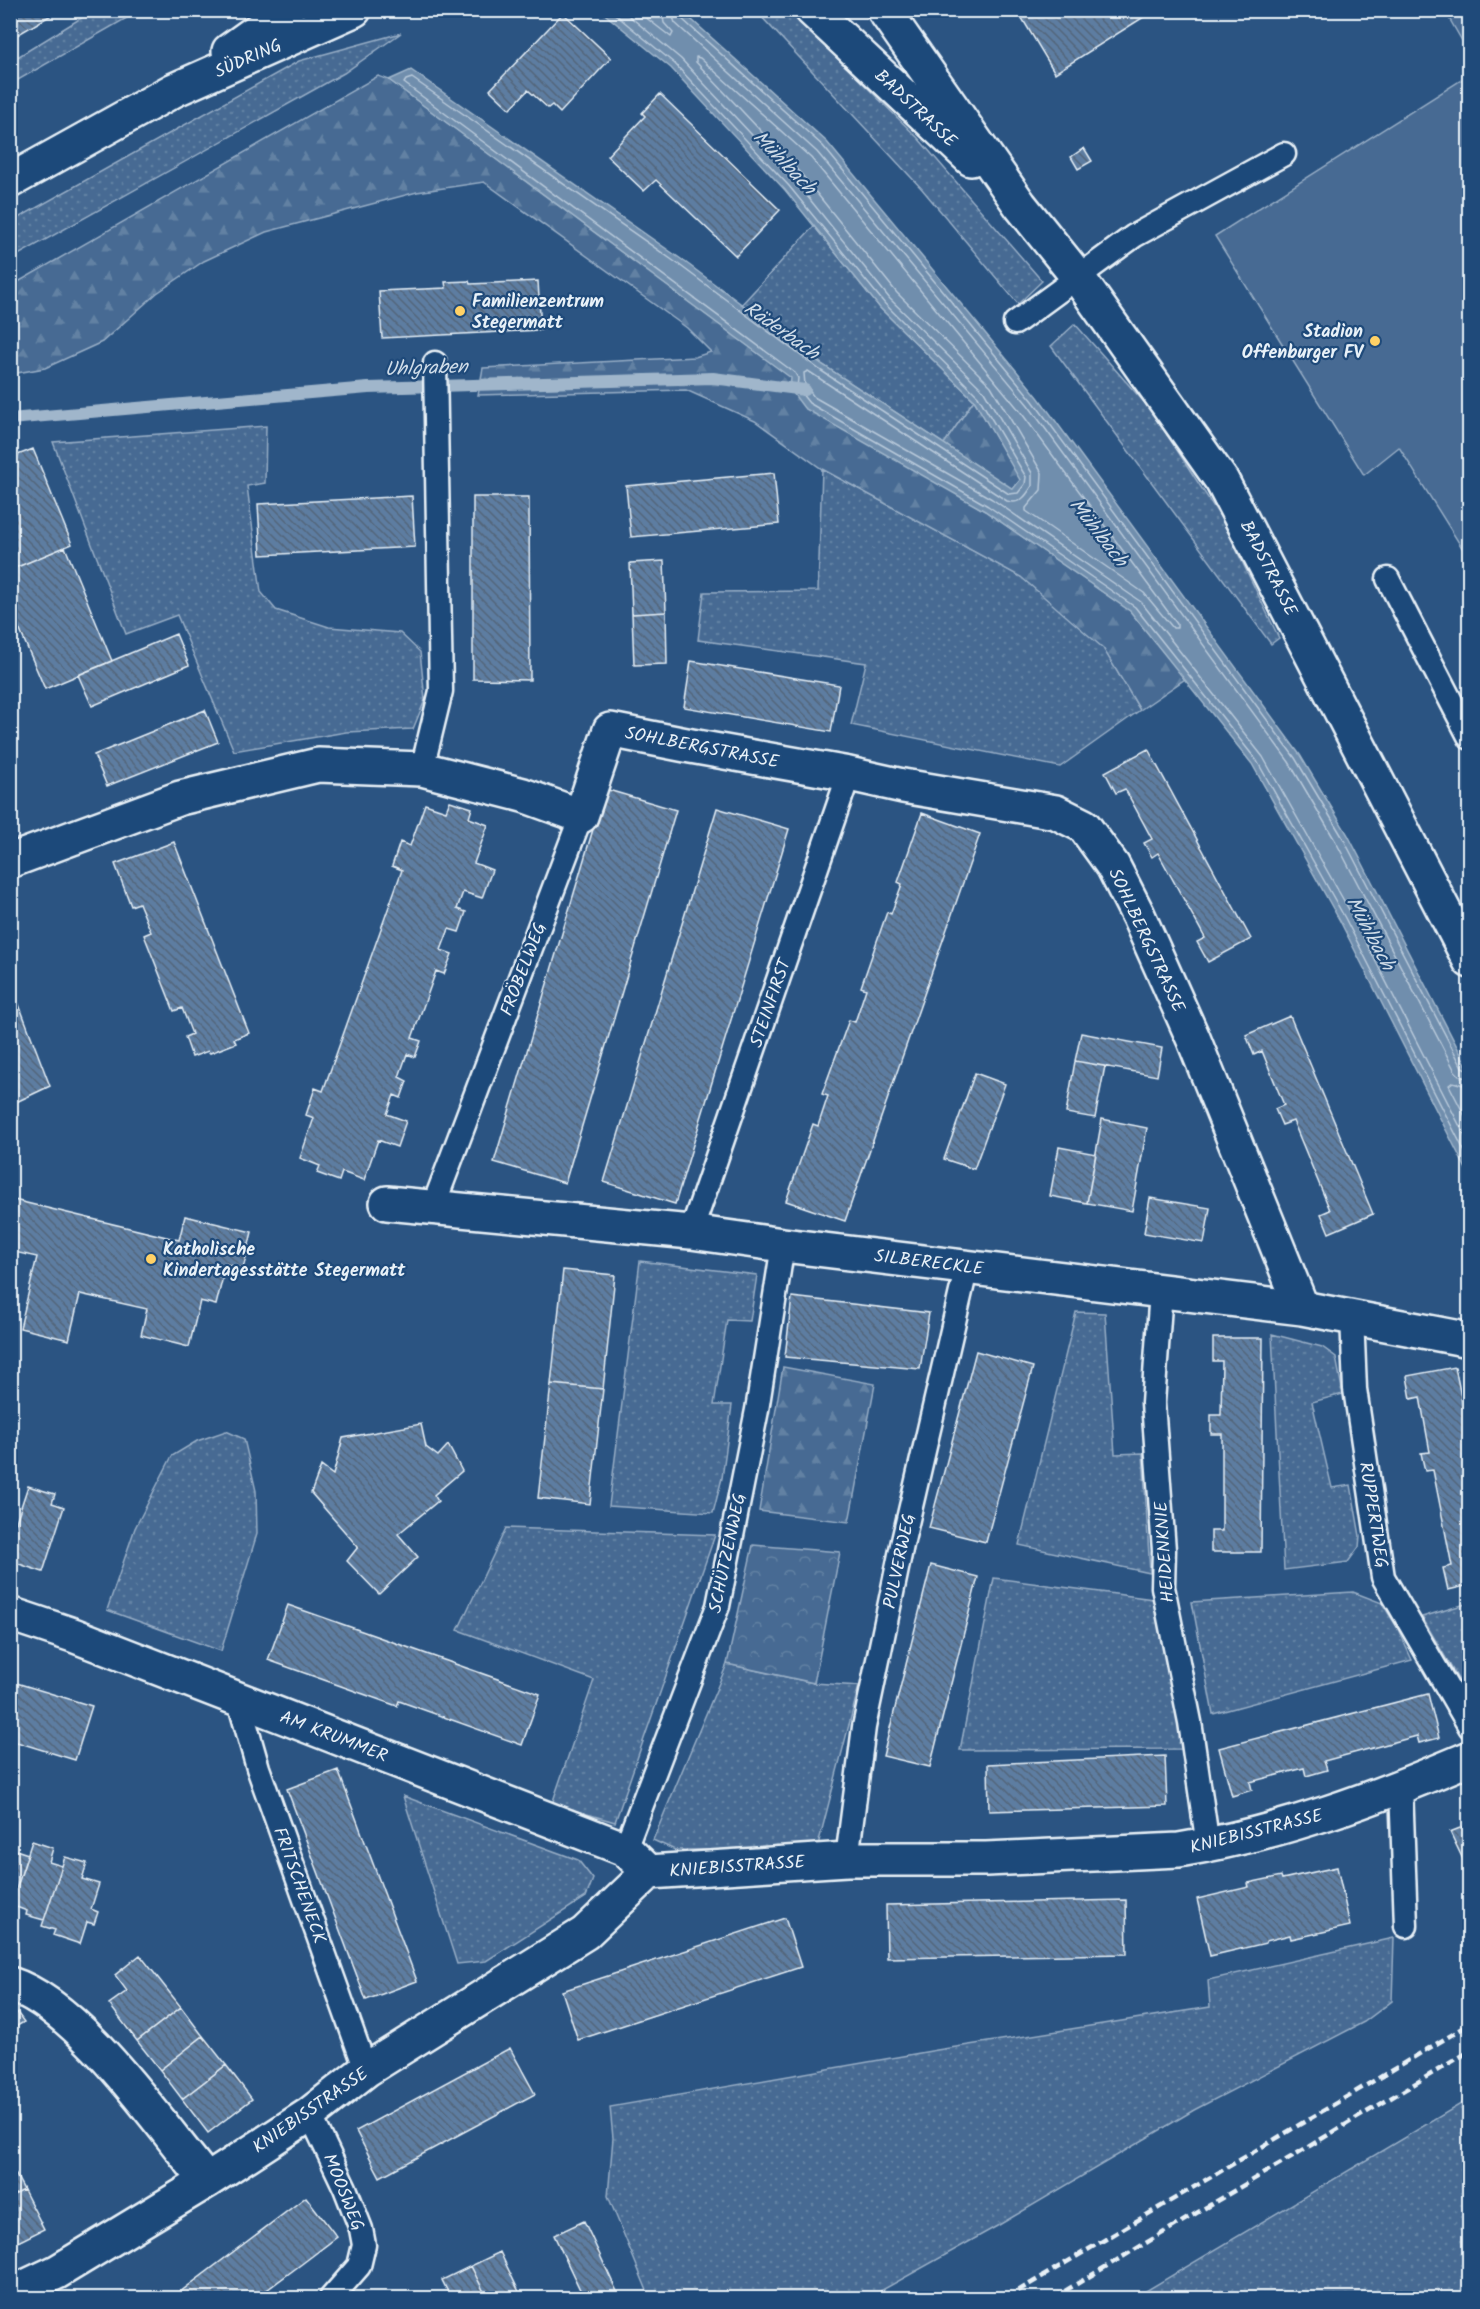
<svg xmlns="http://www.w3.org/2000/svg" width="1480" height="2309" font-family="Kalam,sans-serif">
	<style>
		.grass { fill: url(#grass-dots); stroke: #98aec6; stroke-width: 1.5 }
		.forest { fill: url(#forest-firs); stroke: #98aec6; stroke-width: 1.5 }
		.park { fill: url(#park-crowns); stroke: #98aec6; stroke-width: 1.5 }
		.pitch { fill: #476b93; stroke: #98aec6; stroke-width: 1.5 }
		.water { fill: #708ead; stroke: #a0b6cb; stroke-width: 1.5 }
		.lines { fill: none; stroke-linecap: round; stroke-linejoin: round }
		.shore { stroke: #b8c9da; stroke-width: 1.5 }
		.stream { stroke: #a0b6cb; stroke-width: 12 }
		.building { fill: url(#building-back-hatch); stroke: #e8f1f8; stroke-width: 1.5 }
		.lane-casing { stroke: #e8f1f8; stroke-width: 27 }
		.street-casing { stroke: #e8f1f8; stroke-width: 38 }
		.secondary-casing { stroke: #e8f1f8; stroke-width: 38 }
		.lane { stroke: #1f4a7a; stroke-width: 22 }
		.street { stroke: #1f4a7a; stroke-width: 33 }
		.secondary { stroke: #1f4a7a; stroke-width: 33 }
		.rail { stroke: #e8f1f8; stroke-width: 4.5; stroke-dasharray: 9 4.5; stroke-linecap: butt }
		.poi-dot { fill: #ffd166; stroke: #1f4a7a; stroke-width: 2 }
		.labels { text-anchor: middle; stroke-width: 4.5; stroke-linejoin: round; paint-order: stroke }
		.street-label { font-size: 18px; fill: #e8f1f8; stroke: #1f4a7a }
		.poi-label { font-size: 18px; font-weight: bold; fill: #e8f1f8; stroke: #1f4a7a; text-anchor: start }
		.water-label { font-size: 20px; font-style: italic; fill: #d0dde9; stroke: #1f4a7a }
	</style>
	<defs>
		<pattern id="grass-dots" width="8" height="8" patternUnits="userSpaceOnUse" patternTransform="scale(1.5)"><rect width="8" height="8" fill="#476b93"/><path d="M2 2h.1M6 6h.1" fill="none" stroke="#6281a3" stroke-width="1.8" stroke-linecap="round"/></pattern>
		<pattern id="forest-firs" width="22" height="20" patternUnits="userSpaceOnUse" patternTransform="scale(1.5)"><rect width="22" height="20" fill="#476b93"/><path d="M5 1l3.5 6h-7zM16 11l3.5 6h-7z" fill="#6281a3"/></pattern>
		<pattern id="park-crowns" width="20" height="18" patternUnits="userSpaceOnUse" patternTransform="scale(1.5)"><rect width="20" height="18" fill="#476b93"/><path d="M2 6a3 3 0 1 1 6 0M12 15a3 3 0 1 1 6 0" fill="none" stroke="#6281a3"/></pattern>
		<pattern id="building-back-hatch" width="6" height="6" patternUnits="userSpaceOnUse" patternTransform="scale(1.5)"><rect width="6" height="6" fill="#5d7da1"/><path d="M-1 5l2 2M0 0l6 6M5-1l2 2" fill="none" stroke="#53657a"/></pattern>
	</defs>
	<rect width="100%" height="100%" fill="#2b5482"/>
	<filter id="ink" filterUnits="userSpaceOnUse"><feTurbulence type="fractalNoise" baseFrequency=".0167" numOctaves="2"/><feDisplacementMap in="SourceGraphic" scale="12" xChannelSelector="R" yChannelSelector="G"/><feConvolveMatrix kernelMatrix="1 2 1 2 8 2 1 2 1" color-interpolation-filters="sRGB"/></filter>
	<g filter="url(#ink)">
		<!-- grass -->
		<path class="grass" d="M 91,11 L 139,11 L 11,84 L 11,61 L 91,12 Z
			M 760,11 L 790,11 L 918,138 L 1042,281 L 1018,304 L 922,189 L 758,13 Z
			M 401,33 L 344,73 L 11,259 L 11,222 L 299,61 Z
			M 814,226 L 880,308 L 974,400 L 944,444 L 823,365 L 742,304 Z
			M 1075,324 L 1151,410 L 1221,518 L 1279,638 L 1271,644 L 1051,346 Z
			M 266,426 L 265,483 L 247,486 L 261,592 L 276,610 L 329,627 L 400,633 L 420,652 L 425,700 L 413,729 L 346,732 L 234,751 L 177,615 L 126,634 L 53,442 Z
			M 822,469 L 1021,577 L 1100,642 L 1140,710 L 1060,767 L 851,725 L 866,663 L 698,640 L 704,592 L 818,591 Z
			M 640,1261 L 757,1275 L 750,1321 L 727,1320 L 714,1405 L 732,1405 L 722,1478 L 713,1513 L 609,1506 Z
			M 1076,1312 L 1105,1313 L 1115,1454 L 1143,1453 L 1150,1573 L 1019,1545 Z
			M 1272,1334 L 1322,1347 L 1336,1357 L 1343,1394 L 1312,1402 L 1332,1488 L 1351,1485 L 1360,1536 L 1359,1547 L 1348,1562 L 1284,1570 Z
			M 226,1431 L 244,1439 L 256,1491 L 257,1534 L 221,1651 L 107,1610 L 135,1528 L 172,1456 L 197,1441 Z
			M 506,1528 L 715,1535 L 615,1822 L 552,1804 L 594,1680 L 458,1630 Z
			M 994,1578 L 1153,1599 L 1184,1749 L 960,1750 Z
			M 1353,1592 L 1382,1603 L 1397,1627 L 1412,1660 L 1213,1714 L 1192,1602 Z
			M 1469,1603 L 1470,1603 L 1469,1698 L 1422,1617 Z
			M 727,1664 L 814,1683 L 859,1686 L 817,1849 L 675,1850 L 653,1840 Z
			M 403,1796 L 578,1860 L 593,1879 L 586,1897 L 486,1961 L 457,1964 Z
			M 1394,1938 L 1392,2001 L 1364,2022 L 1194,2110 L 999,2225 L 868,2298 L 650,2298 L 608,2196 L 613,2138 L 610,2107 L 937,2050 L 1210,2007 L 1208,1980 Z
			M 1469,2099 L 1469,2298 L 1134,2298 Z"/>
		<!-- forest -->
		<path class="forest" d="M 378,76 L 389,80 L 792,378 L 790,389 L 985,511 L 1130,611 L 1185,679 L 1140,710 L 1103,648 L 1021,577 L 822,469 L 755,421 L 686,390 L 478,395 L 483,368 L 695,357 L 711,352 L 687,328 L 484,182 L 417,192 L 266,232 L 204,261 L 157,293 L 102,342 L 45,368 L 11,374 L 11,286 Z
			M 974,400 L 1021,480 L 1013,490 L 944,444 Z
			M 783,1367 L 875,1384 L 849,1522 L 759,1511 Z"/>
		<!-- park -->
		<path class="park" d="M 753,1545 L 840,1552 L 814,1683 L 727,1664 Z"/>
		<!-- pitch -->
		<path class="pitch" d="M 1445,11 L 1469,11 L 1469,53 Z
			M 1469,75 L 1469,559 L 1399,447 L 1364,475 L 1215,236 Z"/>
		<!-- water -->
		<path class="water" d="M 601,11 L 682,11 L 827,142 L 1038,397 L 1300,755 L 1348,835 L 1469,1070 L 1469,1175 L 1340,921 L 1252,764 L 1130,611 L 985,511 L 804,408 L 790,389 L 791,378 L 389,80 L 411,70 L 681,259 L 823,365 L 1013,489 L 1020,480 L 974,400 L 880,308 L 785,190 L 671,68 Z"/>
		<g class="lines">
			<!-- shore -->
			<path class="shore" d="M 610,10 L 675,64 L 789,186 L 885,304 L 978,396 L 1026,477 L 1025,484 L 1018,493 L 1009,494 L 820,370 L 678,264 L 412,78 L 406,80 L 404,83 L 795,373 L 798,378 L 797,388 L 809,403 L 988,506 L 1135,607 L 1257,761 L 1345,918 L 1470,1162
				M 622,10 L 681,59 L 795,181 L 890,299 L 984,391 L 1032,473 L 1032,486 C 1026,496 1020,505 1007,501 L 808,371 L 804,373 L 805,385 L 814,397 L 992,499 L 1141,602 L 1263,757 L 1352,915 L 1470,1146
				M 636,10 L 671,37 L 673,33 L 664,23 L 662,10
				M 671,10 L 675,23 L 817,152 L 1028,405 L 1289,762 L 1336,842 L 1455,1071 L 1461,1077 L 1470,1078
				M 678,10 L 681,18 L 823,146 L 1033,401 L 1295,758 L 1343,838 L 1462,1067 L 1470,1071
				M 696,57 L 700,58 L 811,158 L 1020,411 L 1177,624 L 1177,628 L 1173,628 L 1144,593 L 1026,511 L 1026,508 L 1041,490 L 1042,473 L 991,386 L 897,293 L 802,175 L 696,62 Z
				M 1470,1087 L 1453,1082 L 1449,1085 L 1470,1126"/>
			<!-- stream -->
			<path class="stream" d="M 10,419 L 368,388 L 713,378 L 805,390"/>
		</g>
		<!-- building -->
		<path class="building" d="M 10,10 L 60,10 L 12,38 L 10,35 Z
			M 1017,10 L 1155,10 L 1055,73 Z
			M 563,13 L 611,58 L 560,113 L 552,105 L 548,108 L 528,90 L 510,109 L 490,90 Z
			M 660,94 L 780,210 L 736,256 L 656,180 L 644,191 L 607,156 L 645,116 L 642,113 Z
			M 1084,148 L 1092,161 L 1078,169 L 1071,157 Z
			M 469,281 L 470,284 L 538,281 L 541,330 L 382,338 L 379,291 L 446,288 L 445,282 Z
			M 33,449 L 72,544 L 10,570 L 10,458 Z
			M 774,473 L 779,524 L 631,537 L 626,486 Z
			M 412,496 L 415,547 L 261,555 L 258,504 Z
			M 473,497 L 529,497 L 530,680 L 473,679 Z
			M 65,547 L 112,661 L 45,689 L 10,607 L 10,570 Z
			M 664,561 L 666,612 L 632,614 L 630,563 Z
			M 666,612 L 667,664 L 634,665 L 632,614 Z
			M 176,634 L 189,665 L 92,706 L 78,675 Z
			M 691,661 L 839,685 L 831,732 L 684,707 Z
			M 205,710 L 218,742 L 107,786 L 94,755 Z
			M 1148,749 L 1251,939 L 1208,962 L 1197,942 L 1205,938 L 1158,853 L 1152,857 L 1144,843 L 1152,839 L 1125,789 L 1116,793 L 1105,772 Z
			M 605,789 L 676,810 L 565,1183 L 494,1162 Z
			M 450,801 L 472,808 L 469,818 L 488,825 L 474,863 L 492,870 L 482,898 L 463,892 L 457,909 L 466,912 L 459,932 L 449,929 L 441,950 L 452,954 L 444,974 L 436,971 L 412,1038 L 421,1041 L 415,1057 L 407,1054 L 399,1077 L 407,1081 L 401,1098 L 394,1095 L 387,1114 L 406,1121 L 397,1147 L 378,1140 L 364,1180 L 342,1172 L 339,1181 L 317,1173 L 320,1166 L 300,1158 L 314,1118 L 306,1115 L 315,1088 L 323,1091 L 402,870 L 392,866 L 400,842 L 410,846 L 425,804 L 446,811 Z
			M 717,808 L 789,829 L 675,1204 L 604,1182 Z
			M 922,813 L 980,834 L 845,1221 L 786,1201 L 813,1124 L 818,1126 L 828,1096 L 822,1094 L 849,1020 L 855,1022 L 866,989 L 861,987 L 887,912 L 891,914 L 902,884 L 898,882 Z
			M 174,842 L 249,1033 L 234,1039 L 236,1043 L 210,1053 L 208,1051 L 192,1057 L 185,1037 L 192,1034 L 182,1008 L 174,1011 L 144,935 L 151,932 L 139,903 L 131,906 L 115,864 Z
			M 10,981 L 50,1086 L 10,1105 Z
			M 1290,1016 L 1373,1214 L 1329,1233 L 1321,1214 L 1330,1210 L 1293,1121 L 1282,1125 L 1275,1109 L 1284,1105 L 1262,1051 L 1254,1055 L 1246,1035 Z
			M 1081,1033 L 1162,1048 L 1157,1076 L 1075,1061 Z
			M 1075,1061 L 1105,1066 L 1095,1118 L 1066,1113 Z
			M 975,1073 L 1005,1084 L 974,1169 L 944,1159 Z
			M 1102,1119 L 1147,1128 L 1132,1211 L 1087,1203 Z
			M 1059,1147 L 1096,1154 L 1087,1203 L 1050,1196 Z
			M 1150,1198 L 1210,1208 L 1204,1243 L 1144,1233 Z
			M 10,1199 L 179,1240 L 185,1216 L 252,1232 L 243,1269 L 226,1264 L 216,1305 L 200,1301 L 189,1347 L 141,1335 L 147,1309 L 80,1294 L 69,1340 L 20,1328 L 37,1257 L 10,1251 Z
			M 563,1270 L 615,1275 L 603,1389 L 551,1384 Z
			M 792,1297 L 929,1313 L 920,1369 L 785,1357 Z
			M 1213,1338 L 1263,1338 L 1261,1552 L 1211,1552 L 1211,1531 L 1222,1531 L 1222,1434 L 1211,1434 L 1211,1415 L 1221,1415 L 1222,1361 L 1213,1361 Z
			M 976,1351 L 1033,1367 L 986,1542 L 929,1528 Z
			M 1455,1367 L 1470,1441 L 1470,1585 L 1448,1590 L 1443,1568 L 1452,1566 L 1433,1470 L 1425,1471 L 1421,1453 L 1430,1452 L 1420,1397 L 1411,1399 L 1407,1376 Z
			M 551,1384 L 603,1389 L 590,1504 L 538,1498 Z
			M 421,1424 L 426,1447 L 438,1456 L 448,1445 L 462,1471 L 434,1495 L 438,1501 L 398,1534 L 418,1557 L 379,1594 L 347,1561 L 358,1547 L 311,1493 L 321,1466 L 333,1475 L 343,1438 Z
			M 28,1486 L 55,1494 L 52,1503 L 64,1507 L 43,1572 L 10,1561 L 10,1540 Z
			M 931,1565 L 978,1577 L 930,1767 L 883,1756 Z
			M 288,1605 L 540,1694 L 522,1745 L 399,1701 L 397,1706 L 268,1660 Z
			M 10,1681 L 92,1706 L 75,1760 L 10,1740 Z
			M 1428,1694 L 1439,1738 L 1419,1743 L 1417,1736 L 1324,1761 L 1327,1770 L 1306,1776 L 1304,1768 L 1250,1782 L 1252,1790 L 1232,1796 L 1219,1748 Z
			M 1165,1756 L 1167,1806 L 989,1811 L 988,1764 Z
			M 338,1770 L 417,1981 L 366,2000 L 287,1789 Z
			M 1470,1824 L 1470,1874 L 1450,1832 Z
			M 32,1841 L 53,1848 L 49,1862 L 62,1866 L 44,1920 L 26,1915 L 27,1911 L 11,1905 Z
			M 10,1848 L 28,1854 L 11,1905 L 10,1905 Z
			M 65,1857 L 87,1863 L 82,1879 L 99,1884 L 91,1909 L 98,1912 L 94,1924 L 87,1922 L 80,1944 L 53,1935 L 55,1930 L 42,1926 Z
			M 1337,1867 L 1350,1926 L 1291,1939 L 1290,1935 L 1266,1941 L 1266,1943 L 1210,1956 L 1197,1899 L 1249,1887 L 1248,1883 L 1281,1876 L 1282,1879 Z
			M 1126,1900 L 1127,1954 L 887,1958 L 886,1905 Z
			M 785,1918 L 801,1967 L 578,2040 L 562,1991 Z
			M 140,1955 L 181,2007 L 137,2041 L 109,2004 L 127,1991 L 115,1975 Z
			M 10,2003 L 24,2022 L 10,2030 Z
			M 181,2007 L 203,2036 L 160,2070 L 137,2041 Z
			M 203,2036 L 226,2065 L 182,2099 L 160,2070 Z
			M 510,2048 L 535,2094 L 380,2177 L 356,2131 Z
			M 226,2065 L 252,2099 L 208,2133 L 182,2099 Z
			M 10,2164 L 24,2190 L 10,2197 Z
			M 24,2190 L 44,2229 L 10,2246 L 10,2197 Z
			M 306,2197 L 337,2237 L 303,2263 L 256,2298 L 172,2298 Z
			M 584,2221 L 620,2298 L 584,2298 L 554,2235 Z
			M 500,2252 L 522,2298 L 487,2298 L 471,2266 Z
			M 471,2266 L 487,2298 L 451,2298 L 442,2280 Z"/>
		<g class="lines">
			<!-- lane casing -->
			<g class="lane-casing">
				<path id="lane" d="M 1015,323 L 1134,236 L 1284,154
					M 1388,579 L 1470,738
					M 422,769 L 441,691 L 435,363
					M 433,1207 L 581,816
					M 691,1232 L 849,774
					M 1161,1291 L 1153,1403 L 1164,1550 L 1163,1587 L 1190,1722 L 1208,1846
					M 1352,1316 L 1355,1389 L 1383,1577 L 1470,1727
					M 238,1698 L 258,1768 L 366,2070
					M 1401,1787 L 1406,1926
					M 625,1849 L 718,1606 L 757,1410 L 783,1245
					M 847,1859 L 864,1727 L 902,1545 L 967,1266
					M 310,2114 L 345,2188 L 361,2229 L 364,2245 L 359,2266 L 331,2298"/>
			</g>
			<!-- street casing -->
			<g class="street-casing">
				<path id="street" d="M 812,10 L 971,159
					M 884,10 L 1020,205 L 1077,276 L 1222,481 L 1470,961
					M 10,861 L 180,798 L 318,765 L 422,769 L 523,795 L 581,816 L 610,730 L 691,746 L 849,774 L 903,786 L 1056,812 L 1084,826 L 1113,866 L 1138,915 L 1193,1038 L 1302,1308
					M 387,1203 L 691,1232 L 783,1245 L 1302,1308 L 1470,1340
					M 10,1614 L 73,1635 L 625,1849 L 649,1872
					M 10,1984 C 80,2006 160,2125 207,2181
					M 10,2294 L 57,2272 L 207,2181 L 310,2114 L 366,2070 L 585,1933 L 649,1872 L 847,1859 L 986,1859 L 1179,1850 C 1279,1834 1376,1798 1470,1758"/>
			</g>
			<!-- secondary casing -->
			<g class="secondary-casing">
				<path id="secondary" d="M 229,51 L 286,10
					M 10,181 L 174,90 L 354,10"/>
			</g>
			<!-- lane -->
			<use href="#lane" class="lane"/>
			<!-- street -->
			<use href="#street" class="street"/>
			<!-- secondary -->
			<use href="#secondary" class="secondary"/>
			<!-- rail -->
			<path class="rail" d="M 1006,2298 L 1470,2024
				M 1053,2298 L 1470,2051"/>
		</g>
	</g>
	<!-- markers -->
	<g class="poi-dot">
		<circle cx="460" cy="311" r="6"/>
		<circle cx="1375" cy="341" r="6"/>
		<circle cx="151" cy="1259" r="6"/>
	</g>
	<g class="labels">
		<!-- street labels -->
		<g class="street-label">
			<text transform="translate(248 58) rotate(-24)" y="6">SÜDRING</text>
			<text transform="translate(916 108) rotate(43)" y="6">BADSTRASSE</text>
			<text transform="translate(1269 568) rotate(63)" y="6">BADSTRASSE</text>
			<text transform="translate(702 747) rotate(11)" y="6">SOHLBERGSTRASSE</text>
			<text transform="translate(1147 940) rotate(65)" y="6">SOHLBERGSTRASSE</text>
			<text transform="translate(523 969) rotate(-69)" y="6">FRÖBELWEG</text>
			<text transform="translate(770 1003) rotate(-71)" y="6">STEINFIRST</text>
			<text transform="translate(929 1262) rotate(7)" y="6">SILBERECKLE</text>
			<text transform="translate(1374 1515) rotate(81)" y="6">RUPPERTWEG</text>
			<text transform="translate(1164 1552) rotate(-94)" y="6">HEIDENKNIE</text>
			<text transform="translate(727 1553) rotate(-78)" y="6">SCHÜTZENWEG</text>
			<text transform="translate(899 1561) rotate(-78)" y="6">PULVERWEG</text>
			<text transform="translate(334 1736) rotate(21)" y="6">AM KRUMMER</text>
			<text transform="translate(1256 1831) rotate(-14)" y="6">KNIEBISSTRASSE</text>
			<text transform="translate(737 1866) rotate(-4)" y="6">KNIEBISSTRASSE</text>
			<text transform="translate(300 1885) rotate(70)" y="6">FRITSCHENECK</text>
			<text transform="translate(310 2110) rotate(-35)" y="6">KNIEBISSTRASSE</text>
			<text transform="translate(344 2192) rotate(68)" y="6">MOOSWEG</text>
		</g>
		<!-- poi labels -->
		<g class="poi-label">
			<text x="472" y="307">Familienzentrum<tspan x="472" dy="21">Stegermatt</tspan></text>
			<text x="1363" y="337" text-anchor="end">Stadion<tspan x="1363" dy="21">Offenburger FV</tspan></text>
			<text x="163" y="1255">Katholische<tspan x="163" dy="21">Kindertagesstätte Stegermatt</tspan></text>
		</g>
		<!-- water labels -->
		<g class="water-label">
			<text transform="translate(785 162) rotate(46)" y="7">Mühlbach</text>
			<text transform="translate(782 330) rotate(35)" y="7">Räderbach</text>
			<text transform="translate(426 367) rotate(-2)" y="7">Uhlgraben</text>
			<text transform="translate(1099 532) rotate(52)" y="7">Mühlbach</text>
			<text transform="translate(1371 933) rotate(62)" y="7">Mühlbach</text>
		</g>
	</g>
	<!-- margin -->
	<rect width="1480" height="2309" fill="none" stroke="#1f4a7a" stroke-width="36"/>
	<rect x="18" y="18" width="1444" height="2273" fill="none" stroke="#e8f1f8" stroke-width="2" filter="url(#ink)"/>
</svg>
